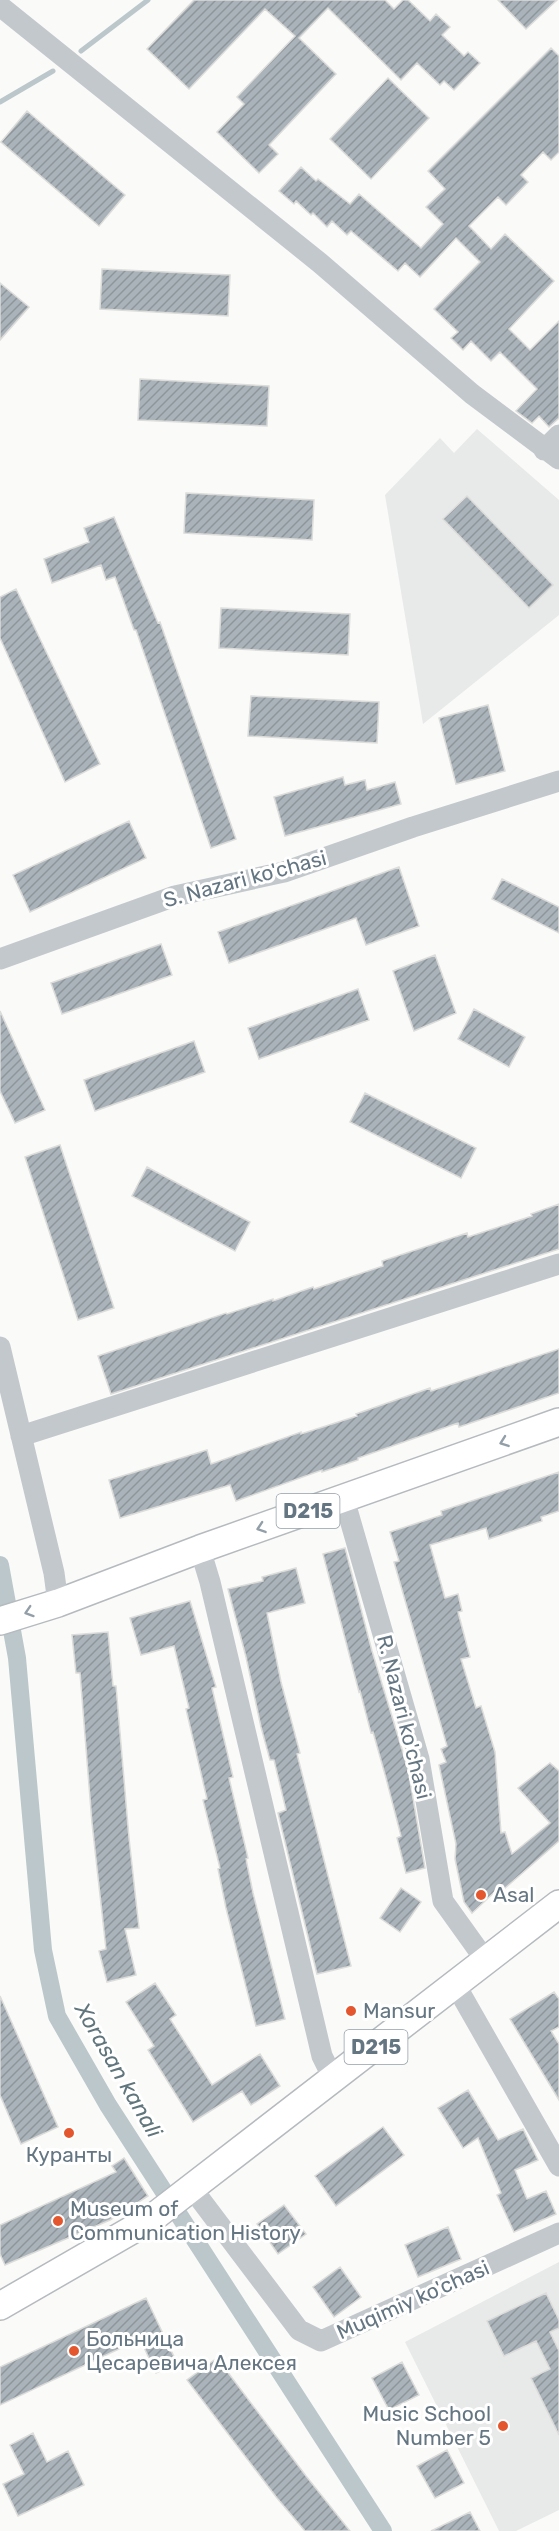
<svg xmlns="http://www.w3.org/2000/svg" width="559" height="2531" font-family="Rubik,sans-serif">
	<style>
		.built { fill: #e8e9e9 }
		.lines { fill: none; stroke-linecap: round; stroke-linejoin: round }
		.stream { stroke: #bbc7cb; stroke-width: 5 }
		.canal { stroke: #bbc7cb; stroke-width: 18 }
		.building { fill: url(#building-hatch); stroke: #dcdcda; stroke-width: 1.5 }
		.major-casing { stroke: #b5babe; stroke-width: 30 }
		.minor { stroke: #c3c8cc; stroke-width: 21 }
		.major { stroke: #fff; stroke-width: 27 }
		.oneway { stroke: #939fa8 }
		.poi-dot { fill: #e4572e; stroke: #fff; stroke-width: 2 }
		.labels { text-anchor: middle; stroke-width: 6; stroke-linejoin: round; paint-order: stroke }
		.shield { fill: #fff; stroke: #939fa8; stroke-width: 1.5 }
		.shield-label { font-size: 20px; font-weight: bold; fill: #657683 }
		.street-label { font-size: 21px; fill: #657683; stroke: #fff }
		.poi-label { font-size: 21px; fill: #657683; stroke: #fff; text-anchor: start }
		.water-label { font-size: 22px; font-style: italic; fill: #60757c; stroke: #fff }
	</style>
	<defs>
		<pattern id="building-hatch" width="6" height="6" patternUnits="userSpaceOnUse" patternTransform="scale(1.5)"><rect width="6" height="6" fill="#aab3b9"/><path d="M-1 1l2-2M0 6l6-6M5 7l2-2" fill="none" stroke="#8e969c"/></pattern>
	</defs>
	<rect width="100%" height="100%" fill="#fafaf8"/>
	<!-- built -->
	<path class="built" d="M 477,429 L 559,500 L 559,615 L 423,724 L 385,495 L 440,438 L 454,453 Z
		M 559,2262 L 559,2510 L 516,2531 L 499,2531 L 405,2342 Z"/>
	<g class="lines">
		<!-- stream -->
		<path class="stream" d="M 81,51 L 148,0
			M 0,102 L 53,71"/>
		<!-- canal -->
		<path class="canal" d="M 0,1565 L 17,1658 L 43,1950 L 57,2016 L 108,2105 L 383,2531"/>
	</g>
	<!-- building -->
	<path class="building" d="M 194,0 L 385,0 L 394,9 L 403,0 L 408,0 L 430,21 L 436,14 L 450,27 L 442,35 L 464,56 L 468,52 L 480,63 L 454,90 L 444,81 L 440,85 L 417,63 L 401,80 L 328,8 L 299,38 L 336,74 L 269,145 L 278,154 L 259,173 L 217,132 L 244,104 L 237,97 L 295,36 L 265,9 L 189,89 L 147,49 Z
		M 498,0 L 557,0 L 526,29 Z
		M 551,48 L 559,56 L 559,152 L 551,160 L 543,152 L 521,175 L 528,182 L 506,205 L 498,197 L 469,226 L 491,249 L 505,234 L 554,281 L 509,329 L 530,350 L 559,321 L 559,418 L 549,427 L 539,416 L 532,423 L 516,411 L 537,389 L 500,352 L 491,361 L 471,341 L 463,350 L 451,338 L 458,332 L 434,309 L 480,262 L 456,238 L 420,277 L 405,263 L 398,271 L 351,231 L 347,235 L 332,221 L 327,227 L 313,213 L 311,215 L 296,201 L 294,204 L 279,191 L 301,167 L 316,181 L 318,179 L 350,204 L 359,194 L 421,248 L 443,224 L 426,207 L 445,189 L 428,171 Z
		M 388,78 L 429,118 L 371,179 L 330,139 Z
		M 27,111 L 125,195 L 99,226 L 1,142 Z
		M 102,269 L 230,275 L 228,316 L 100,309 Z
		M 0,283 L 29,307 L 0,340 Z
		M 140,379 L 269,386 L 267,426 L 138,420 Z
		M 186,493 L 314,500 L 312,540 L 184,533 Z
		M 467,496 L 553,585 L 529,608 L 443,519 Z
		M 114,517 L 158,623 L 160,622 L 236,839 L 211,848 L 136,630 L 134,630 L 115,577 L 106,580 L 101,565 L 52,583 L 44,559 L 89,542 L 84,528 Z
		M 16,589 L 100,764 L 65,782 L 0,638 L 0,597 Z
		M 221,608 L 350,614 L 348,655 L 219,648 Z
		M 251,696 L 379,702 L 377,743 L 248,736 Z
		M 488,705 L 505,771 L 456,784 L 439,718 Z
		M 343,777 L 345,785 L 365,780 L 367,790 L 395,782 L 401,804 L 285,836 L 274,797 Z
		M 129,821 L 146,858 L 30,912 L 13,875 Z
		M 399,867 L 419,926 L 366,945 L 356,918 L 229,963 L 218,932 Z
		M 502,879 L 559,907 L 559,933 L 492,899 Z
		M 161,944 L 172,975 L 62,1014 L 51,983 Z
		M 435,955 L 456,1013 L 414,1031 L 393,971 Z
		M 358,989 L 369,1020 L 259,1059 L 248,1028 Z
		M 474,1009 L 525,1037 L 509,1067 L 458,1039 Z
		M 0,1011 L 45,1110 L 15,1123 L 0,1091 Z
		M 194,1041 L 205,1072 L 95,1111 L 84,1080 Z
		M 365,1093 L 476,1148 L 461,1178 L 350,1122 Z
		M 60,1145 L 114,1308 L 78,1320 L 25,1157 Z
		M 147,1167 L 250,1222 L 235,1251 L 132,1196 Z
		M 559,1204 L 559,1249 L 111,1394 L 98,1356 L 226,1313 L 227,1314 L 273,1299 L 273,1301 L 313,1287 L 314,1289 L 383,1266 L 382,1261 L 467,1233 L 468,1237 L 532,1216 L 531,1214 Z
		M 559,1349 L 559,1393 L 459,1427 L 458,1423 L 358,1458 L 358,1460 L 322,1472 L 322,1470 L 236,1501 L 230,1485 L 120,1518 L 109,1480 L 207,1450 L 211,1464 L 301,1432 L 301,1434 L 357,1416 L 356,1414 L 430,1388 L 431,1391 Z
		M 559,1472 L 559,1511 L 541,1517 L 542,1521 L 489,1539 L 486,1528 L 430,1545 L 445,1598 L 458,1594 L 462,1611 L 458,1612 L 470,1657 L 461,1659 L 476,1708 L 481,1706 L 495,1752 L 501,1833 L 505,1832 L 512,1854 L 550,1823 L 518,1788 L 550,1763 L 559,1771 L 559,1841 L 504,1889 L 501,1886 L 472,1913 L 464,1902 L 455,1859 L 456,1844 L 439,1765 L 446,1762 L 441,1749 L 447,1746 L 394,1562 L 399,1561 L 390,1532 L 442,1515 L 441,1511 Z
		M 345,1548 L 372,1651 L 408,1769 L 425,1868 L 406,1873 L 397,1838 L 401,1836 L 386,1778 L 373,1732 L 371,1733 L 360,1691 L 359,1692 L 323,1554 Z
		M 296,1568 L 305,1603 L 267,1613 L 281,1682 L 300,1753 L 297,1754 L 351,1966 L 317,1974 L 278,1813 L 286,1810 L 274,1760 L 270,1760 L 261,1727 L 246,1657 L 228,1589 L 263,1581 L 262,1577 Z
		M 190,1601 L 216,1687 L 212,1688 L 233,1777 L 229,1778 L 248,1858 L 246,1859 L 253,1893 L 285,2019 L 256,2026 L 226,1908 L 218,1869 L 220,1868 L 203,1800 L 207,1799 L 186,1709 L 189,1708 L 174,1646 L 141,1655 L 130,1618 Z
		M 108,1632 L 113,1686 L 116,1686 L 129,1838 L 139,1928 L 125,1929 L 136,1975 L 107,1982 L 99,1951 L 106,1949 L 92,1823 L 80,1673 L 76,1673 L 72,1635 Z
		M 401,1888 L 421,1902 L 400,1932 L 380,1918 Z
		M 155,1983 L 176,2015 L 170,2019 L 212,2085 L 260,2054 L 280,2086 L 251,2105 L 242,2091 L 193,2122 L 148,2050 L 154,2046 L 126,2002 Z
		M 554,1992 L 559,1999 L 559,2027 L 551,2031 L 559,2044 L 559,2100 L 510,2019 Z
		M 0,1996 L 58,2127 L 21,2144 L 0,2095 Z
		M 468,2090 L 498,2140 L 523,2129 L 538,2160 L 515,2170 L 527,2199 L 546,2191 L 556,2214 L 514,2232 L 497,2195 L 501,2193 L 478,2138 L 463,2148 L 438,2108 Z
		M 383,2127 L 404,2155 L 336,2206 L 315,2176 Z
		M 124,2158 L 148,2196 L 110,2220 L 5,2265 L 0,2254 L 0,2225 L 116,2172 L 112,2166 Z
		M 284,2205 L 306,2234 L 278,2254 L 257,2224 Z
		M 448,2227 L 461,2259 L 418,2277 L 405,2245 Z
		M 340,2267 L 361,2297 L 334,2317 L 313,2287 Z
		M 546,2293 L 559,2320 L 559,2328 L 550,2332 L 559,2351 L 559,2435 L 531,2378 L 550,2369 L 536,2341 L 504,2356 L 487,2321 Z
		M 146,2298 L 177,2363 L 156,2373 L 140,2339 L 0,2405 L 0,2367 Z
		M 217,2358 L 306,2476 L 350,2531 L 305,2531 L 277,2498 L 187,2380 Z
		M 402,2362 L 419,2395 L 389,2410 L 372,2378 Z
		M 33,2433 L 47,2462 L 68,2451 L 84,2485 L 18,2516 L 3,2484 L 24,2474 L 10,2445 Z
		M 447,2450 L 464,2483 L 435,2498 L 417,2466 Z
		M 470,2512 L 480,2531 L 431,2531 Z"/>
	<g class="lines">
		<!-- major casing -->
		<g class="major-casing">
			<path id="major" d="M 0,1621 L 58,1603 L 200,1549 L 559,1422
				M 0,2306 L 151,2219 L 559,1904"/>
		</g>
		<!-- minor -->
		<path class="minor" d="M 0,6 L 320,263 L 472,394 L 559,459
			M 544,450 L 559,435
			M 0,959 L 175,896 L 284,872 L 413,827 L 559,781
			M 0,1347 L 54,1573 L 58,1603
			M 21,1436 L 559,1264
			M 344,1499 L 419,1759 L 443,1901 L 486,1961
			M 200,1549 L 210,1582 L 322,2056 L 334,2080
			M 455,1984 L 559,2166
			M 191,2187 L 299,2330 L 321,2341 L 559,2233"/>
		<!-- major -->
		<use href="#major" class="major"/>
	</g>
	<!-- one-way arrows -->
	<defs><path id="oneway-chevron" d="M-2-3.5L2.5 0L-2 3.5" fill="none" stroke-width="1.6" stroke-linecap="round" stroke-linejoin="round" transform="scale(1.5)"/></defs>
	<g class="oneway">
		<use href="#oneway-chevron" transform="translate(504 1442) rotate(160)"/>
		<use href="#oneway-chevron" transform="translate(261 1528) rotate(161)"/>
		<use href="#oneway-chevron" transform="translate(29 1612) rotate(162)"/>
	</g>
	<!-- markers -->
	<g class="poi-dot">
		<circle cx="481" cy="1895" r="6"/>
		<circle cx="351" cy="2011" r="6"/>
		<circle cx="69" cy="2133" r="6"/>
		<circle cx="58" cy="2221" r="6"/>
		<circle cx="74" cy="2351" r="6"/>
		<circle cx="503" cy="2426" r="6"/>
	</g>
	<g class="labels">
		<!-- shield labels -->
		<g class="shield">
			<rect x="276.5" y="1494" width="63" height="34" rx="4.5"/>
			<rect x="344.5" y="2030" width="63" height="34" rx="4.5"/>
		</g>
		<g class="shield-label">
			<text x="308" y="1518">D215</text>
			<text x="376" y="2054">D215</text>
		</g>
		<!-- street labels -->
		<g class="street-label">
			<text transform="translate(245 879) rotate(-15)" y="7">S. Nazari ko'chasi</text>
			<text transform="translate(404 1717) rotate(76)" y="7">R. Nazari ko'chasi</text>
			<text transform="translate(413 2300) rotate(-24)" y="7">Muqimiy ko'chasi</text>
		</g>
		<!-- poi labels -->
		<g class="poi-label">
			<text x="493" y="1902">Asal</text>
			<text x="363" y="2018">Mansur</text>
			<text x="69" y="2162" text-anchor="middle">Куранты</text>
			<text x="70" y="2216">Museum of<tspan x="70" dy="24">Communication History</tspan></text>
			<text x="86" y="2346">Больница<tspan x="86" dy="24">Цесаревича Алексея</tspan></text>
			<text x="491" y="2421" text-anchor="end">Music School<tspan x="491" dy="24">Number 5</tspan></text>
		</g>
		<!-- water labels -->
		<g class="water-label">
			<text transform="translate(119 2070) rotate(60)" y="8">Xorasan kanali</text>
		</g>
	</g>
</svg>
